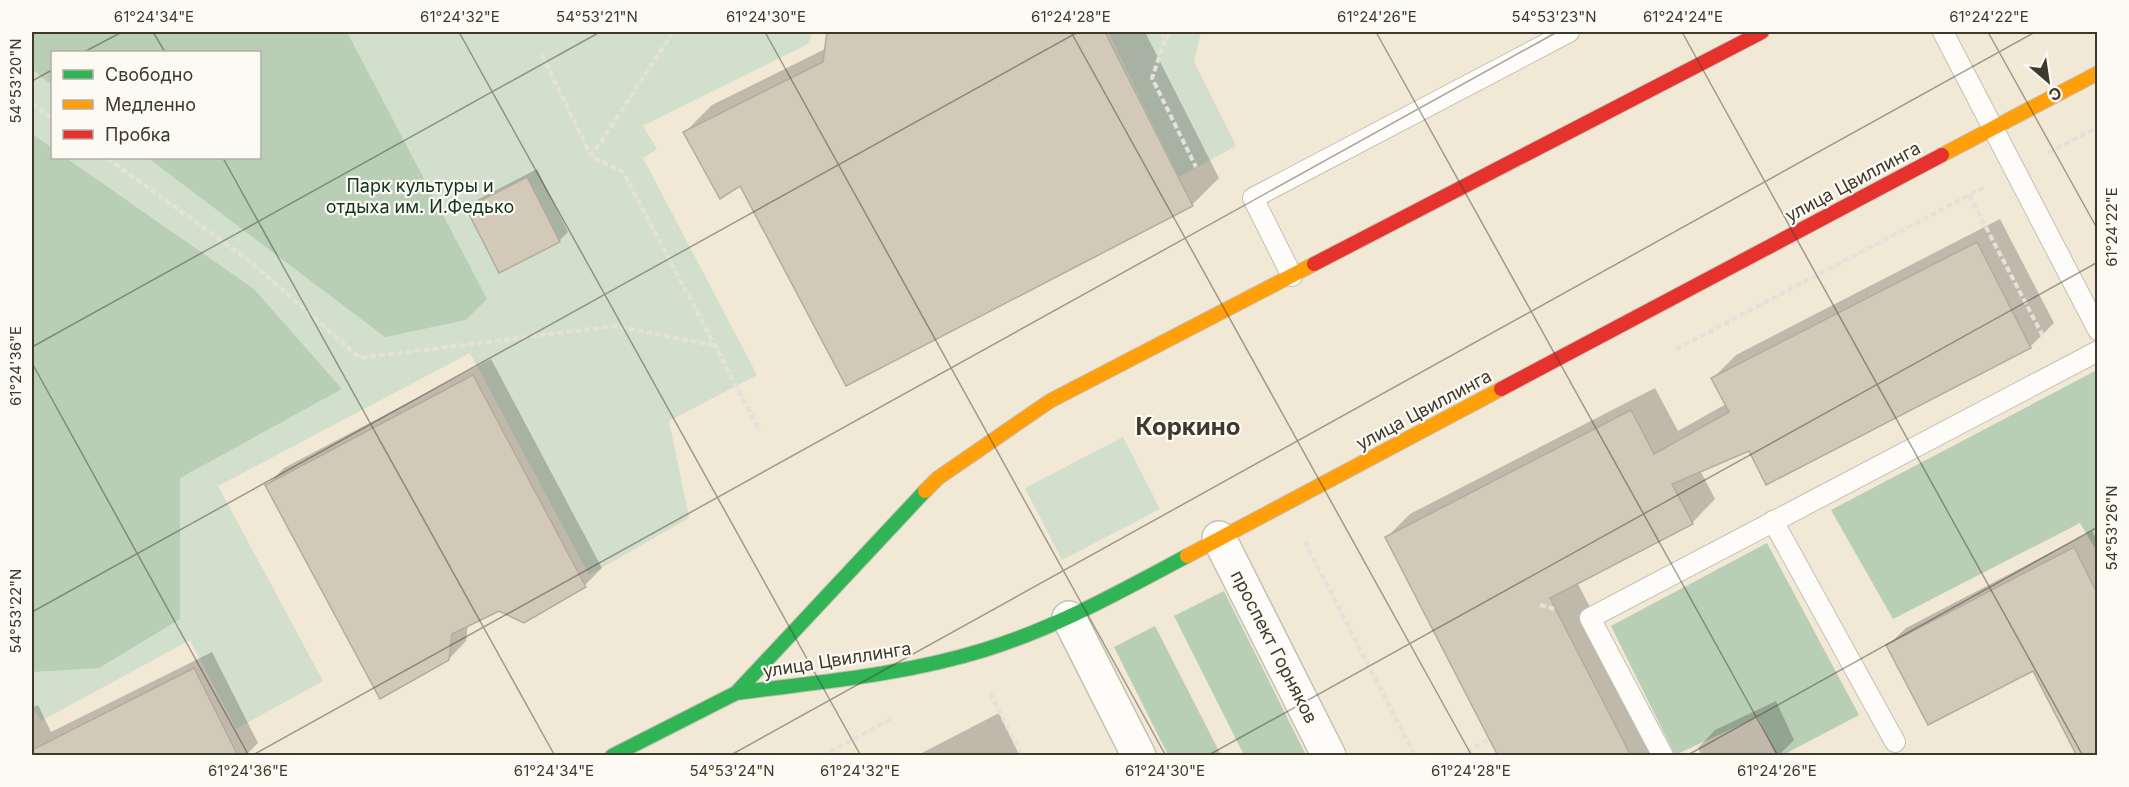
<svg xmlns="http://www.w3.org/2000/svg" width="2129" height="787" font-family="Inter,sans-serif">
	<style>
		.green { fill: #d2dfcc; fill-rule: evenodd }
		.forest { fill: #b8ceb5 }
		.shadow { fill: #0003 }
		.building { fill: #d2c9b8; stroke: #b3ac9e; stroke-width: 1.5 }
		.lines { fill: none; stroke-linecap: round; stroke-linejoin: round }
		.lane-casing { stroke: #c7c0b2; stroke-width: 22 }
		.street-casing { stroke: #c7c0b2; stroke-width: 36 }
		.fast-casing { stroke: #c7c0b2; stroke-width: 16 }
		.slow-casing { stroke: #c7c0b2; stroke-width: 16 }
		.jam-casing { stroke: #c7c0b2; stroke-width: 16 }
		.path { stroke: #e4e1db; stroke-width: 4; stroke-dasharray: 6 3; stroke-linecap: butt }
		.lane { stroke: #fdfcf9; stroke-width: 20 }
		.street { stroke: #fdfcf9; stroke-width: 33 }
		.fast { stroke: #30b455; stroke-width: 14 }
		.slow { stroke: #ff9f0a; stroke-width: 14 }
		.jam { stroke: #e5322d; stroke-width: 14 }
		.ticks { fill: none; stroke: #3f392c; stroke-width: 1.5; stroke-opacity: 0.45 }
		.labels { text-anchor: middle; stroke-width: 4.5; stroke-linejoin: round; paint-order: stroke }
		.street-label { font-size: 18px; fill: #3f392c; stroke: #fdfaf4 }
		.park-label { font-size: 18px; fill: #0f3520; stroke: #fdfaf4 }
		.district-label { font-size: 24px; font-weight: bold; fill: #3f392c; stroke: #fdfaf4 }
		.neatline { fill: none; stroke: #3f392c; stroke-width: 2 }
		.ticks-label { font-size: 15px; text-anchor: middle; fill: #3f392c }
	</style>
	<rect width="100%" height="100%" fill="#f1e8d6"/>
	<!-- green -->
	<path class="green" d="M 32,32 L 813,32 L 808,44 L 643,126 L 657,149 L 643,158 L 757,375 L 669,421 L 689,518 L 589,575 L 470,353 L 218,486 L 323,681 L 236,729 L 190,640 L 41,721 L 32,706 ZM 52,52 L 260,52 L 260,158 L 52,158 Z
		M 1108,32 L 1201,32 L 1194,62 L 1236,146 L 1179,177 Z
		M 1123,437 L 1160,509 L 1062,560 L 1025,488 Z"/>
	<!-- forest -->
	<path class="forest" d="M 32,32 L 347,32 L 487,299 L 466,320 L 385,337 L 148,158 L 260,158 L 260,52 L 52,52 L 52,85 L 32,69 Z
		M 32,134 L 52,148 L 52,158 L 66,158 L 254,289 L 342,389 L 180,478 L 180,619 L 99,668 L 32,672 Z
		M 2097,370 L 2097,552 L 2080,523 L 1893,619 L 1831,510 Z
		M 1767,543 L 1859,715 L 1783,755 L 1776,755 L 1758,717 L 1675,755 L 1611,626 Z
		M 1224,591 L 1306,755 L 1244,755 L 1174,616 Z
		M 1155,626 L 1221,755 L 1168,755 L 1114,647 Z"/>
	<!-- shadow -->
	<path class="shadow" d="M 829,32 L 1145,32 L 1219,178 L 1192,205 L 741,184 L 685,132 L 712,105 L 827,48 Z
		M 537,169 L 568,232 L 559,241 L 468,209 L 477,200 Z
		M 2000,219 L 2054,323 L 2031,346 L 1767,483 L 1749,449 L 1700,470 L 1715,499 L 1692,523 L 1577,582 L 1665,753 L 1662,756 L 1500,756 L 1387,537 L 1410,514 L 1655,388 L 1678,431 L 1726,404 L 1713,378 L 1736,355 Z
		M 491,359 L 602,568 L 585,585 L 499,609 L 468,624 L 466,641 L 449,659 L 267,485 L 284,468 Z
		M 2092,531 L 2098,542 L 2098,756 L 2079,756 L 2034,669 L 1888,645 L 1906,628 Z
		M 212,652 L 258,743 L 245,756 L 32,756 L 32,708 L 38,705 L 51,732 Z
		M 1776,701 L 1794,740 L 1778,756 L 1702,756 L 1698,748 L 1715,730 Z
		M 999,713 L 1020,756 L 916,756 Z"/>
	<!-- building -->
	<path class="building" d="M 827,32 L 1105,32 L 1193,206 L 846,386 L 740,186 L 720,199 L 683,132 L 823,62 Z
		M 527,177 L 560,242 L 499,273 L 466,208 Z
		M 1977,242 L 2031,348 L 1766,485 L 1749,451 L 1672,484 L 1693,524 L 1550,598 L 1631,756 L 1498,756 L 1385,537 L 1631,410 L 1654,454 L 1729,412 L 1711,378 Z
		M 473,375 L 586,587 L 524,623 L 499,611 L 452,634 L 449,660 L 380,699 L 265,485 Z
		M 2074,547 L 2097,593 L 2097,756 L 2077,756 L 2033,671 L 1928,725 L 1886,645 Z
		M 194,668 L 238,756 L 32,756 L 32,750 Z"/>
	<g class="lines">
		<!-- lane casing -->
		<g class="lane-casing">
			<path id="lane" d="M 1943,32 L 2098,330
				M 1292,276 L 1253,198 L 1569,32
				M 1773,521 L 1895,742
				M 1663,756 L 1590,618 L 2098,351"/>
		</g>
		<!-- street casing -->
		<g class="street-casing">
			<path id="street" d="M 1219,538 L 1329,756
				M 1069,618 L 1139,756"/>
		</g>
		<!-- fast casing -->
		<g class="fast-casing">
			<path id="fast" d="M 736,693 C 819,682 903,675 984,650 C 1056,628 1121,591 1187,556
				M 612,756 L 736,693 L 925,491"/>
		</g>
		<!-- slow casing -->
		<g class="slow-casing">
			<path id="slow" d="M 1942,155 L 2098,73
				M 925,491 L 938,478 L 1050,401 L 1314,264
				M 1187,556 L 1501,389"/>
		</g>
		<!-- jam casing -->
		<g class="jam-casing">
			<path id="jam" d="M 1314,264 L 1762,32
				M 1501,389 L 1942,155"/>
		</g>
		<!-- path -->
		<path class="path" d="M 673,32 L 591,157 L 623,172 L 760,431
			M 1161,32 L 1165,40 L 1152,78 L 1196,167
			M 1166,39 L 1171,32
			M 542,55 L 591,156
			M 32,103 L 52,118
			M 2048,153 L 2098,127
			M 107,158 L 247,259 L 360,358 L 615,326 L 712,345
			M 1969,195 L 2044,338
			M 1676,349 L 1983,188
			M 1308,542 L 1306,544 L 1415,756
			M 1540,605 L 1554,609
			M 990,693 L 1022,756
			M 822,756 L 893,718
			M 1459,756 L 1489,739"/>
		<!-- lane -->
		<use href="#lane" class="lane"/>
		<!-- street -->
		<use href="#street" class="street"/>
		<!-- fast -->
		<use href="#fast" class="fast"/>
		<!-- slow -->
		<use href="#slow" class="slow"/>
		<!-- jam -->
		<use href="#jam" class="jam"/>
	</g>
	<!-- ticks -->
	<path class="ticks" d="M 153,32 L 165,52M 459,32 L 861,756M 765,32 L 1166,756M 1071,32 L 1472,756M 1376,32 L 1778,756M 1682,32 L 2083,756M 1988,32 L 2098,230M 84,52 L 122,32M 32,81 L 52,70M 223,158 L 555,756M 32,347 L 600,32M 32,363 L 249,756M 32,612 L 1078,32M 251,756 L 1557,32M 729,756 L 2035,32M 1207,756 L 2098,262M 1686,756 L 2098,527"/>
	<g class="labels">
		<!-- street labels -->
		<g class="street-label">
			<text transform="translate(1853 182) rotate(-28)" y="6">улица Цвиллинга</text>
			<text transform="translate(1424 410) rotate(-28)" y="6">улица Цвиллинга</text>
			<text transform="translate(1274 647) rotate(63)" y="6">проспект Горняков</text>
			<text transform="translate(837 660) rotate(-9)" y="6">улица Цвиллинга</text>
		</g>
		<!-- park labels -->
		<g class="park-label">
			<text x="420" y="192">Парк культуры и<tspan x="420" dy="21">отдыха им. И.Федько</tspan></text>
		</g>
		<!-- district labels -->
		<g class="district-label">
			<text x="1188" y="435">Коркино</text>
		</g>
	</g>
	<!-- border -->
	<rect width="2129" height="787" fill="none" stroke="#fdfaf4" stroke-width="66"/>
	<!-- legend -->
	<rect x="51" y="51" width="210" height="108" fill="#fdfaf4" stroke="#b1ada4" stroke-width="1.5"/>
	<rect x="63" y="70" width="30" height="9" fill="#30b455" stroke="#b1ada4" stroke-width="1.5"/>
	<text x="105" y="81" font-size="18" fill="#3f392c">Свободно</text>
	<rect x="63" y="100" width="30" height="9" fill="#ff9f0a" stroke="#b1ada4" stroke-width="1.5"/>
	<text x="105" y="111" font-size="18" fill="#3f392c">Медленно</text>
	<rect x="63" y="130" width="30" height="9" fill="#e5322d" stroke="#b1ada4" stroke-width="1.5"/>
	<text x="105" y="141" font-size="18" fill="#3f392c">Пробка</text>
	<!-- north arrow -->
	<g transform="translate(2048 81) rotate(151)" stroke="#fdfaf4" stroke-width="4.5" paint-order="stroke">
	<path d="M0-4.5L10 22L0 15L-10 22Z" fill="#3f392c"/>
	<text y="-9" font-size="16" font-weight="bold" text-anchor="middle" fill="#3f392c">С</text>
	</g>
	<rect x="33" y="33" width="2063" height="721" class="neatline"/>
	<g class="ticks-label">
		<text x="154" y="22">61°24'34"E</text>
		<text x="460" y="22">61°24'32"E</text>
		<text x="597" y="22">54°53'21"N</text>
		<text x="766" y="22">61°24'30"E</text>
		<text x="1071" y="22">61°24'28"E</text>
		<text x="1377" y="22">61°24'26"E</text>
		<text x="1554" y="22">54°53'23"N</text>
		<text x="1683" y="22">61°24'24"E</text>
		<text x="1989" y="22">61°24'22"E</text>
		<text transform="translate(16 81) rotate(-90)" y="5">54°53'20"N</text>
		<text transform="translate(2112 227) rotate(-90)" y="5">61°24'22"E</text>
		<text transform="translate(16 366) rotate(-90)" y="5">61°24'36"E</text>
		<text transform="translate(2112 528) rotate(-90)" y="5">54°53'26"N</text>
		<text transform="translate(16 611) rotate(-90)" y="5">54°53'22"N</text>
		<text x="248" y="776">61°24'36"E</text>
		<text x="554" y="776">61°24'34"E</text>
		<text x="732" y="776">54°53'24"N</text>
		<text x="860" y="776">61°24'32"E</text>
		<text x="1165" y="776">61°24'30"E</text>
		<text x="1471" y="776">61°24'28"E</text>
		<text x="1777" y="776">61°24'26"E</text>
	</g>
</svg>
